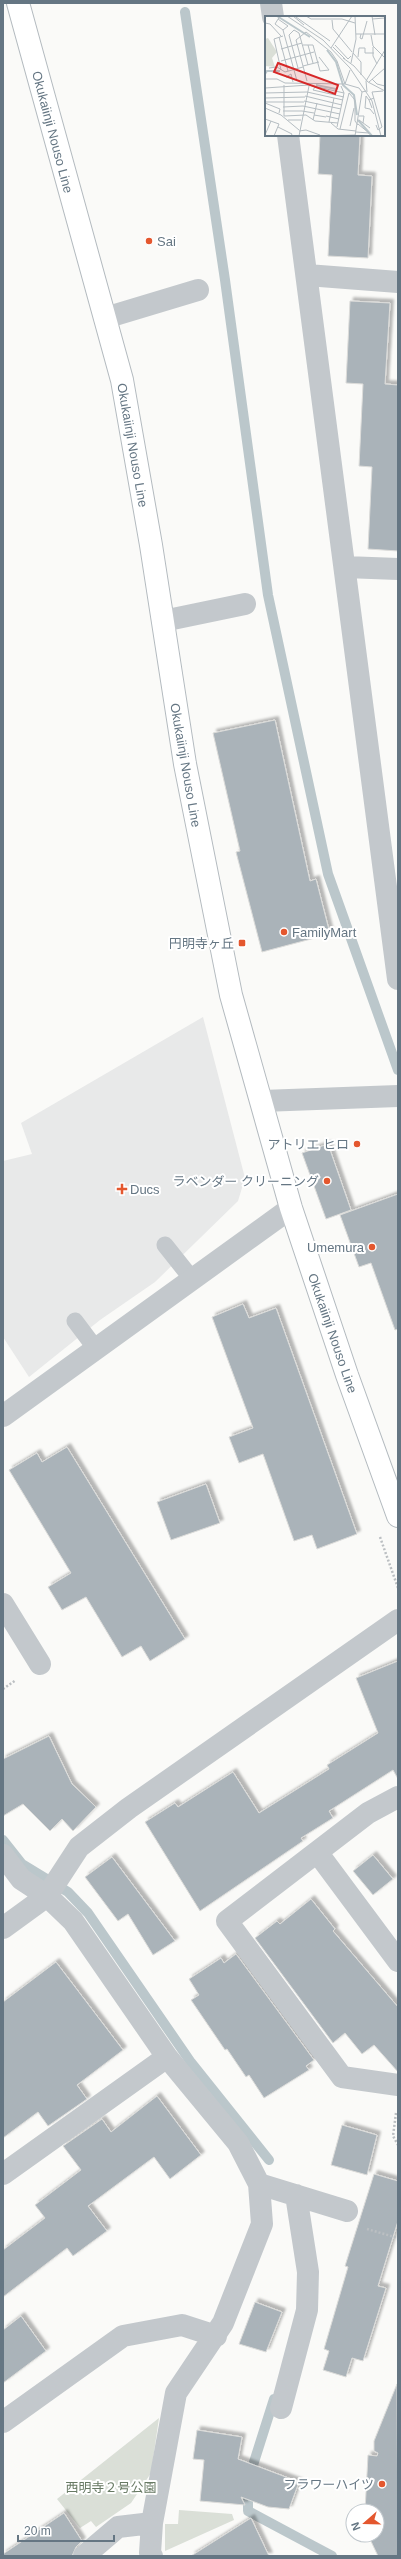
<svg xmlns="http://www.w3.org/2000/svg" width="401" height="2559" font-family="Helvetica,'Noto Sans JP',sans-serif">
	<style>
		.built { fill: #e8e9e9 }
		.green { fill: #dadfd7 }
		.lines { fill: none; stroke-linecap: round; stroke-linejoin: round }
		.stream { stroke: #bbc7cb; stroke-width: 10 }
		.building { fill: #aab3b9; stroke: #dcdcda; filter: url(#shadow) }
		.secondary-casing { stroke: #b3babf; stroke-width: 24 }
		.path { stroke: #bbbfc2; stroke-width: 2.5; stroke-dasharray: 2 2; stroke-linecap: butt }
		.service { stroke: #c3c8cc; stroke-width: 17 }
		.minor { stroke: #c3c8cc; stroke-width: 22 }
		.tertiary { stroke: #c3c8cc; stroke-width: 22 }
		.secondary { stroke: #fff; stroke-width: 22 }
		.poi-dot { fill: #e4572e; stroke: #fff; stroke-width: 1.5 }
		.labels { text-anchor: middle; stroke-width: 4; stroke-linejoin: round; paint-order: stroke }
		.street-label { font-size: 13px; fill: #657683; stroke: #fff }
		.poi-label { font-size: 13px; fill: #657683; stroke: #fff; text-anchor: end }
		.park-label { font-size: 13px; fill: #687a64; stroke: #fff }
		.inset-river { fill: none; stroke: #bbc7cb; stroke-width: 2 }
		.inset-road { fill: none; stroke: #b5bdc2; stroke-width: 1 }
		.view { fill: #d62828; fill-opacity: 0.15; stroke: #d62828; stroke-width: 2 }
		.inset-edge { fill: none; stroke: #657683; stroke-width: 2 }
	</style>
	<defs>
		<filter id="shadow"><feDropShadow dx="3.5" dy="-3.5" stdDeviation="1" flood-color="#0004"/></filter>
	</defs>
	<rect width="100%" height="100%" fill="#fafaf8"/>
	<!-- built -->
	<path class="built" d="M 203,1017 L 245,1178 L 238,1201 L 155,1282 L 100,1320 L 29,1377 L 3,1337 L 3,1161 L 32,1154 L 21,1123 Z"/>
	<!-- green -->
	<path class="green" d="M 159,2418 L 151,2473 L 131,2503 L 96,2527 L 91,2521 L 80,2528 L 57,2499 Z
		M 179,2510 L 232,2514 L 234,2520 L 165,2551 L 165,2524 L 178,2524 Z"/>
	<g class="lines">
		<!-- stream -->
		<path class="stream" d="M 185,12 L 225,280 L 268,595 L 328,874 L 398,1070
			M 3,1840 L 22,1864 L 68,1892 L 88,1913 L 190,2061 L 269,2160
			M 274,2399 L 248,2481 L 248,2511 L 332,2556"/>
	</g>
	<!-- building -->
	<path class="building" d="M 320,135 L 360,135 L 358,175 L 372,176 L 368,258 L 328,256 L 332,175 L 318,174 Z
		M 350,301 L 390,303 L 385,384 L 398,385 L 398,551 L 368,549 L 372,467 L 359,466 L 363,384 L 346,383 Z
		M 275,720 L 310,881 L 316,879 L 330,934 L 262,952 L 236,852 L 240,851 L 213,733 Z
		M 328,1144 L 351,1210 L 326,1219 L 302,1153 Z
		M 398,1194 L 398,1329 L 395,1330 L 371,1263 L 359,1267 L 340,1215 Z
		M 243,1304 L 249,1318 L 276,1308 L 357,1534 L 317,1549 L 312,1535 L 294,1541 L 263,1454 L 239,1463 L 229,1437 L 253,1428 L 212,1317 Z
		M 67,1447 L 185,1639 L 150,1661 L 141,1646 L 122,1657 L 86,1597 L 62,1610 L 48,1587 L 71,1573 L 9,1470 L 37,1453 L 42,1462 Z
		M 206,1484 L 220,1523 L 171,1540 L 157,1502 Z
		M 398,1661 L 398,1779 L 393,1770 L 329,1811 L 333,1818 L 301,1838 L 303,1841 L 200,1911 L 145,1822 L 175,1803 L 178,1807 L 233,1772 L 259,1813 L 329,1769 L 327,1765 L 378,1733 L 356,1678 Z
		M 49,1736 L 72,1784 L 96,1807 L 73,1831 L 62,1819 L 50,1831 L 23,1804 L 3,1816 L 3,1759 Z
		M 373,1855 L 393,1879 L 373,1895 L 353,1871 Z
		M 112,1857 L 175,1941 L 153,1955 L 128,1914 L 118,1921 L 85,1877 Z
		M 311,1899 L 335,1929 L 333,1931 L 398,2007 L 398,2072 L 374,2045 L 362,2054 L 345,2033 L 333,2043 L 255,1938 L 277,1921 L 280,1924 Z
		M 236,1954 L 314,2060 L 306,2066 L 309,2070 L 264,2098 L 249,2075 L 246,2077 L 227,2049 L 225,2050 L 191,2000 L 199,1995 L 189,1979 L 221,1958 L 224,1963 Z
		M 56,1962 L 123,2050 L 77,2085 L 87,2099 L 48,2126 L 38,2112 L 3,2138 L 3,2002 Z
		M 157,2096 L 201,2155 L 170,2179 L 154,2157 L 88,2206 L 107,2231 L 73,2256 L 67,2248 L 3,2297 L 3,2250 L 45,2218 L 35,2205 L 81,2170 L 63,2146 L 102,2119 L 111,2132 Z
		M 342,2125 L 377,2135 L 367,2175 L 331,2165 Z
		M 374,2174 L 398,2181 L 398,2221 L 378,2286 L 386,2288 L 363,2361 L 352,2358 L 346,2377 L 323,2370 L 329,2351 L 324,2349 L 348,2267 L 345,2266 Z
		M 255,2302 L 282,2312 L 266,2352 L 239,2344 Z
		M 21,2316 L 46,2351 L 3,2383 L 3,2330 Z
		M 397,2384 L 398,2556 L 378,2556 L 368,2535 L 377,2535 L 377,2511 L 365,2511 L 368,2455 L 377,2456 L 378,2453 L 374,2451 L 374,2441 Z
		M 197,2430 L 242,2437 L 238,2459 L 299,2482 L 289,2509 L 268,2507 L 241,2497 L 245,2505 L 200,2501 L 204,2460 L 193,2459 Z
		M 64,2513 L 82,2541 L 76,2547 L 72,2556 L 3,2556 L 3,2554 Z
		M 251,2518 L 269,2556 L 191,2556 Z"/>
	<g class="lines">
		<!-- secondary casing -->
		<g class="secondary-casing">
			<path id="secondary" d="M 18,3 L 122,380 L 151,545 L 185,764 L 231,995 L 291,1208 L 347,1375 L 398,1516"/>
		</g>
		<!-- path -->
		<path class="path" d="M 380,1537 L 398,1588
			M 3,1689 L 16,1680
			M 396,2113 L 393,2136 L 398,2145
			M 367,2229 L 398,2238"/>
		<!-- service -->
		<path class="service" d="M 165,1245 L 192,1279
			M 75,1321 L 96,1349"/>
		<!-- minor -->
		<path class="minor" d="M 271,3 L 273,17
			M 288,135 L 398,979
			M 307,275 L 398,282
			M 105,318 L 198,290
			M 345,567 L 398,569
			M 163,621 L 245,604
			M 3,1604 L 40,1664
			M 398,1797 L 368,1813 L 227,1921 L 342,2077 L 398,2085
			M 317,1852 L 398,1961
			M 3,1855 L 21,1879 L 47,1896 L 73,1921 L 167,2057 L 238,2143 L 259,2184 L 262,2224 L 223,2323 L 176,2393 L 152,2523 L 150,2553 L 152,2556
			M 3,1928 L 47,1896 L 79,1847 L 129,1808 L 398,1620
			M 3,2174 L 167,2057
			M 259,2184 L 347,2211
			M 281,2408 L 307,2310 L 308,2272 L 296,2195
			M 3,2422 L 123,2336 L 182,2325 L 216,2336
			M 84,2556 L 118,2527 L 152,2523"/>
		<!-- tertiary -->
		<path class="tertiary" d="M 262,1101 L 398,1096
			M 3,1416 L 291,1208"/>
		<!-- secondary -->
		<use href="#secondary" class="secondary"/>
	</g>
	<!-- markers -->
	<g class="poi-dot">
		<circle cx="149" cy="241" r="4"/>
		<circle cx="284" cy="932" r="4"/>
		<rect x="238" y="939" width="8" height="8" rx="2"/>
		<circle cx="357" cy="1144" r="4"/>
		<circle cx="327" cy="1181" r="4"/>
		<path d="M120 1183h4v4h4v4h-4v4h-4v-4h-4v-4h4z"/>
		<circle cx="372" cy="1247" r="4"/>
		<circle cx="382" cy="2484" r="4"/>
	</g>
	<g class="labels">
		<!-- street labels -->
		<g class="street-label">
			<text transform="translate(53 132) rotate(75)" y="5">Okukaiinji Nouso Line</text>
			<text transform="translate(133 445) rotate(80)" y="5">Okukaiinji Nouso Line</text>
			<text transform="translate(186 765) rotate(80)" y="5">Okukaiinji Nouso Line</text>
			<text transform="translate(333 1333) rotate(71)" y="5">Okukaiinji Nouso Line</text>
		</g>
		<!-- poi labels -->
		<g class="poi-label">
			<text x="157" y="246" text-anchor="start">Sai</text>
			<text x="292" y="937" text-anchor="start">FamilyMart</text>
			<text x="234" y="948">円明寺ヶ丘</text>
			<text x="349" y="1149">アトリエ ヒロ</text>
			<text x="319" y="1186">ラベンダー クリーニング</text>
			<text x="130" y="1194" text-anchor="start">Ducs</text>
			<text x="364" y="1252">Umemura</text>
			<text x="374" y="2489">フラワーハイツ</text>
		</g>
		<!-- park labels -->
		<g class="park-label">
			<text x="111" y="2492">西明寺２号公園</text>
		</g>
	</g>
	<!-- overview -->
	<g transform="translate(265 16)">
		<rect width="120" height="120" fill="#fafaf8"/>
		<path d="M 3,22 L 12,36 L 7,42 L 10,51 L 0,50 L 0,23 Z" fill="#dadfd7"/>
		<path class="inset-river" d="M 12,0 L 45,21M 62,34 L 71,46 L 78,69 L 89,79 L 92,99M 0,58 L 2,55 L 15,55M 51,69 L 71,73M 93,104 L 107,120"/>
		<path class="inset-road" d="M 15,0 L 10,8 L 18,14 L 32,65M 22,0 L 58,24 L 85,52 L 107,85 L 116,120M 28,0 L 39,9M 41,0 L 46,3 L 77,3 L 90,7M 107,0 L 110,19M 31,1 L 65,25M 13,3 L 23,10 L 18,14M 107,3 L 120,2M 67,4 L 68,13 L 87,36M 0,7 L 5,8 L 16,20M 41,16 L 66,36 L 72,45 L 80,68M 41,16 L 31,24 L 42,65M 91,18 L 120,18M 96,18 L 95,22 L 97,23 L 102,5M 106,19 L 108,30 L 120,42M 14,21 L 23,55M 38,29 L 48,29 L 55,55 L 64,54 L 54,41M 43,29 L 48,47M 70,29 L 83,43 L 86,40M 68,31 L 80,43M 108,31 L 108,40 L 112,48M 66,32 L 87,0M 100,32 L 100,37 L 109,37M 16,33 L 37,27M 88,37 L 96,46 L 96,59M 93,41 L 94,32 L 100,32M 78,42 L 89,50 L 103,66 L 120,75M 16,45 L 49,36M 86,47 L 91,23 L 90,0M 38,50 L 54,46M 4,52 L 12,51 L 20,56 L 38,51M 33,52 L 24,19 L 29,14 L 34,17 L 43,49M 16,54 L 9,23 L 18,20M 27,61 L 21,61 L 26,58 L 28,66M 0,63 L 12,63 L 20,67 L 80,68 L 94,72 L 97,76 L 101,75M 107,63 L 112,68 L 120,70M 104,66 L 120,52M 80,68 L 85,54M 19,69 L 19,100 L 41,99 L 50,105 L 73,107M 50,71 L 48,74 L 79,81M 0,72 L 44,69 L 79,77M 102,76 L 101,65 L 120,34M 0,77 L 42,76 L 78,84M 40,80 L 77,89M 0,82 L 40,81M 104,84 L 101,80 L 100,92 L 105,93 L 109,98M 39,85 L 76,93M 0,86 L 39,86M 0,87 L 15,93 L 14,97M 38,90 L 75,98M 18,91 L 38,90M 0,92 L 16,99 L 34,114M 107,92 L 104,84 L 109,82M 18,95 L 37,95M 37,95 L 49,97M 49,99 L 61,101M 61,100 L 74,103M 94,100 L 99,100 L 98,107M 0,103 L 14,108 L 9,120M 23,104 L 36,104M 48,104 L 52,87M 94,104 L 105,112M 64,106 L 69,82M 66,107 L 73,113 L 91,115M 111,109 L 113,114 L 117,111 L 107,76 L 118,75M 85,110 L 89,92M 13,111 L 27,118 L 26,120M 72,111 L 79,77 L 76,70M 75,113 L 84,77 L 90,84 L 90,105 L 93,109M 34,115 L 41,114 L 55,119M 91,116 L 104,117 L 93,108M 0,119 L 6,105M 34,120 L 44,70M 53,120 L 90,119M 90,120 L 97,76"/>
		<path class="view" d="M 13,47 L 73,69 L 70,78 L 9,56 Z"/>
		<rect width="120" height="120" class="inset-edge"/>
	</g>
	<!-- border -->
	<rect width="401" height="2559" fill="none" stroke="#657683" stroke-width="8"/>
	<!-- north arrow -->
	<g transform="translate(365 2523) rotate(250)"><circle r="19" fill="#ffffff" stroke="#c1c8cd"/>
	<path d="M0-3L7 15L0 10L-7 15Z" fill="#e4572e"/>
	<text y="-6" font-size="11" font-weight="bold" text-anchor="middle" fill="#657683">N</text>
	</g>
	<!-- scale -->
	<path d="M18 2535v6h96v-6" fill="none" stroke="#657683" stroke-width="2"/>
	<text x="24" y="2535" font-size="12" fill="#657683" stroke="#ffffff" stroke-width="3" paint-order="stroke">20 m</text>
</svg>
